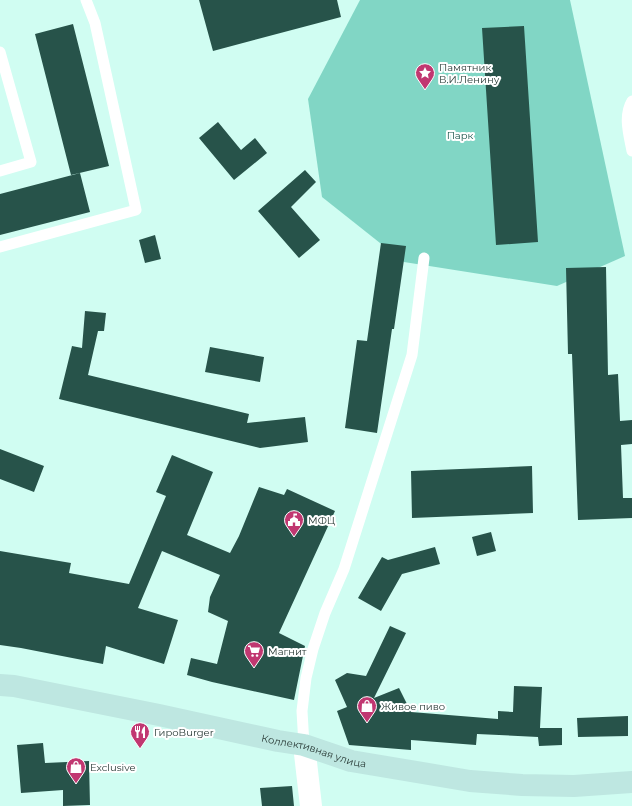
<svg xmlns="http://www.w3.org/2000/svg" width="632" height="806" font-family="Montserrat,sans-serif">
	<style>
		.green { fill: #81d6c5 }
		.building { fill: #27534a }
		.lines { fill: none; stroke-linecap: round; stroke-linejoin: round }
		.lane { stroke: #fff; stroke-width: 11 }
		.street { stroke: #fff; stroke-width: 22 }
		.secondary { stroke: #bee7e1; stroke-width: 22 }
		.labels { text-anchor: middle; stroke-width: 4; stroke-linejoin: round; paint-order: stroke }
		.poi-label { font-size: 10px; fill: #283935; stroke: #fff; text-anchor: start }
		.park-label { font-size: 10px; fill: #124f45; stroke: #fff }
		.street-label { font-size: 10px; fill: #283935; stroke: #fff }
	</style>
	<rect width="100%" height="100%" fill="#d0fdf2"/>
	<!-- green -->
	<path class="green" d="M 360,0 L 570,0 L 625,256 L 557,286 L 404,262 L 322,197 L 308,99 Z"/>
	<!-- building -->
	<path class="building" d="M 199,0 L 337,0 L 341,17 L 213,51 Z
		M 73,24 L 109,166 L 71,175 L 35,34 Z
		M 524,26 L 538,242 L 496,245 L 482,28 Z
		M 218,122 L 241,150 L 255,138 L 267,153 L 234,180 L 199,138 Z
		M 305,170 L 316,182 L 291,207 L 320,240 L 299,258 L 258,211 Z
		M 80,173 L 90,212 L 0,235 L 0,194 Z
		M 155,235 L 161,259 L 145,263 L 139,240 Z
		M 381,243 L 406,246 L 394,329 L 392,329 L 377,433 L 345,428 L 357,340 L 367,341 Z
		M 606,267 L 608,375 L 618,374 L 620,421 L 632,420 L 632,444 L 621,445 L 623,498 L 632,498 L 632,518 L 578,520 L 572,354 L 568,354 L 566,268 Z
		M 85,311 L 106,313 L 104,331 L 98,331 L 88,375 L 249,414 L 247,423 L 305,417 L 308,442 L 260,448 L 59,399 L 72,346 L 82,348 Z
		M 210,347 L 264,357 L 260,382 L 205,372 Z
		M 0,449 L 44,466 L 34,492 L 0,479 Z
		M 172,455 L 213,472 L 187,535 L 230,553 L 239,536 L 259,487 L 284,495 L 287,489 L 335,511 L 279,633 L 305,646 L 294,700 L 212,682 L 187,675 L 191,658 L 217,664 L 228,621 L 208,612 L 210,597 L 220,575 L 162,551 L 138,608 L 178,620 L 164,664 L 106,646 L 103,664 L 21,648 L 0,645 L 0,551 L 71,563 L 69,573 L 129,584 L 166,496 L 156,492 Z
		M 532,466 L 533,513 L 412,518 L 411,471 Z
		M 491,532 L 496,551 L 477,556 L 472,537 Z
		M 435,547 L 440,564 L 402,574 L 381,611 L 358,598 L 382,557 L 388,560 Z
		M 390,626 L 406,633 L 374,698 L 399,688 L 411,712 L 498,719 L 498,711 L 513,712 L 514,686 L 542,687 L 540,728 L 562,728 L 562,745 L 539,746 L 538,737 L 477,734 L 476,745 L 411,740 L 411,750 L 349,745 L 337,711 L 347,707 L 335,680 L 347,673 L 366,676 Z
		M 628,716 L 628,736 L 578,737 L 577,718 Z
		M 43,743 L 45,763 L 89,761 L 90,805 L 63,806 L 63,790 L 21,793 L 17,745 Z
		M 292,786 L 294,806 L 262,806 L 260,788 Z"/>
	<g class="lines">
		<!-- lane -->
		<path class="lane" d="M 0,52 L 31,162 L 0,171
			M 632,101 C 623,116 629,135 632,151
			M 0,247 L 136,210 L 95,23 L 86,0
			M 304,745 L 302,711 L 306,678 L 313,649 L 325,613 L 344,569 L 412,355 L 424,258"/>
		<!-- street -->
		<path class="street" d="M 304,745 L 311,806"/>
		<!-- secondary -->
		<path class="secondary" id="s1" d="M 0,685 L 14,686 L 159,715 L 278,741 L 304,745 L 351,761 L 470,781 L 522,785 L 574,786 L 632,782"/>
	</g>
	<!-- icons -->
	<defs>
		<g id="sight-pin" transform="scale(1)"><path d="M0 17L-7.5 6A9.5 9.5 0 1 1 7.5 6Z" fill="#c13771" stroke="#fff"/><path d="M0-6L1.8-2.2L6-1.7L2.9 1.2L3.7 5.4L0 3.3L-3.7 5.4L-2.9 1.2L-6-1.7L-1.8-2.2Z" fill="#fff"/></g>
		<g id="civic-pin" transform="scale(1)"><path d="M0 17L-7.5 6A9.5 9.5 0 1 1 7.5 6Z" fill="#c13771" stroke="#fff"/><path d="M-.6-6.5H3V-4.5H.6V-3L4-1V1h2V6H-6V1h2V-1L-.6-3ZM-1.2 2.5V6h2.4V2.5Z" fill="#fff"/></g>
		<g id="supermarket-pin" transform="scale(1)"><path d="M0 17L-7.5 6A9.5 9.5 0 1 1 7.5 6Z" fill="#c13771" stroke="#fff"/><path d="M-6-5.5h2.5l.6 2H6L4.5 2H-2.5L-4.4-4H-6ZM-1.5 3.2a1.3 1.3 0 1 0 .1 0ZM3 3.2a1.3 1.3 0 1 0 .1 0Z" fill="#fff"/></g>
		<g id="shop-pin" transform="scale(1)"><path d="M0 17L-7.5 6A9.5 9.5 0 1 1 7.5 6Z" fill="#c13771" stroke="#fff"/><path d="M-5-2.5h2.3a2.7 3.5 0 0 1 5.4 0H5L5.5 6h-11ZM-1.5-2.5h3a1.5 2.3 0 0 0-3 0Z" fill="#fff"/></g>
		<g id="restaurant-pin" transform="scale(1)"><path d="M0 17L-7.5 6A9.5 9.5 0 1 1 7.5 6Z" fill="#c13771" stroke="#fff"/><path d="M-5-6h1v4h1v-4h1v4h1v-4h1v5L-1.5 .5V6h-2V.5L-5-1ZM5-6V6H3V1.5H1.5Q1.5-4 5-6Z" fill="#fff"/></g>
	</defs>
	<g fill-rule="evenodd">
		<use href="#sight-pin" x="425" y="73"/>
		<use href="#civic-pin" x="294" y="520"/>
		<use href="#supermarket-pin" x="254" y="651"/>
		<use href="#shop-pin" x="367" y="706"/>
		<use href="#restaurant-pin" x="140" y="732"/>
		<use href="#shop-pin" x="76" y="767"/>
	</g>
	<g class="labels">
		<!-- poi labels -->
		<g class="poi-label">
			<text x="439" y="71">Памятник<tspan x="439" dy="12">В.И.Ленину</tspan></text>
			<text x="308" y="524">МФЦ</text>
			<text x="268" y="655">Магнит</text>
			<text x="381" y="710">Живое пиво</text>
			<text x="154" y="736">ГироBurger</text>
			<text x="90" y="771">Exclusive</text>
		</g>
		<!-- park labels -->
		<g class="park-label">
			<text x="460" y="139">Парк</text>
		</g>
		<!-- street labels -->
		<g class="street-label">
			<text dy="4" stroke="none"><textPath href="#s1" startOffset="321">Коллективная улица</textPath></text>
		</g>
	</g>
</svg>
